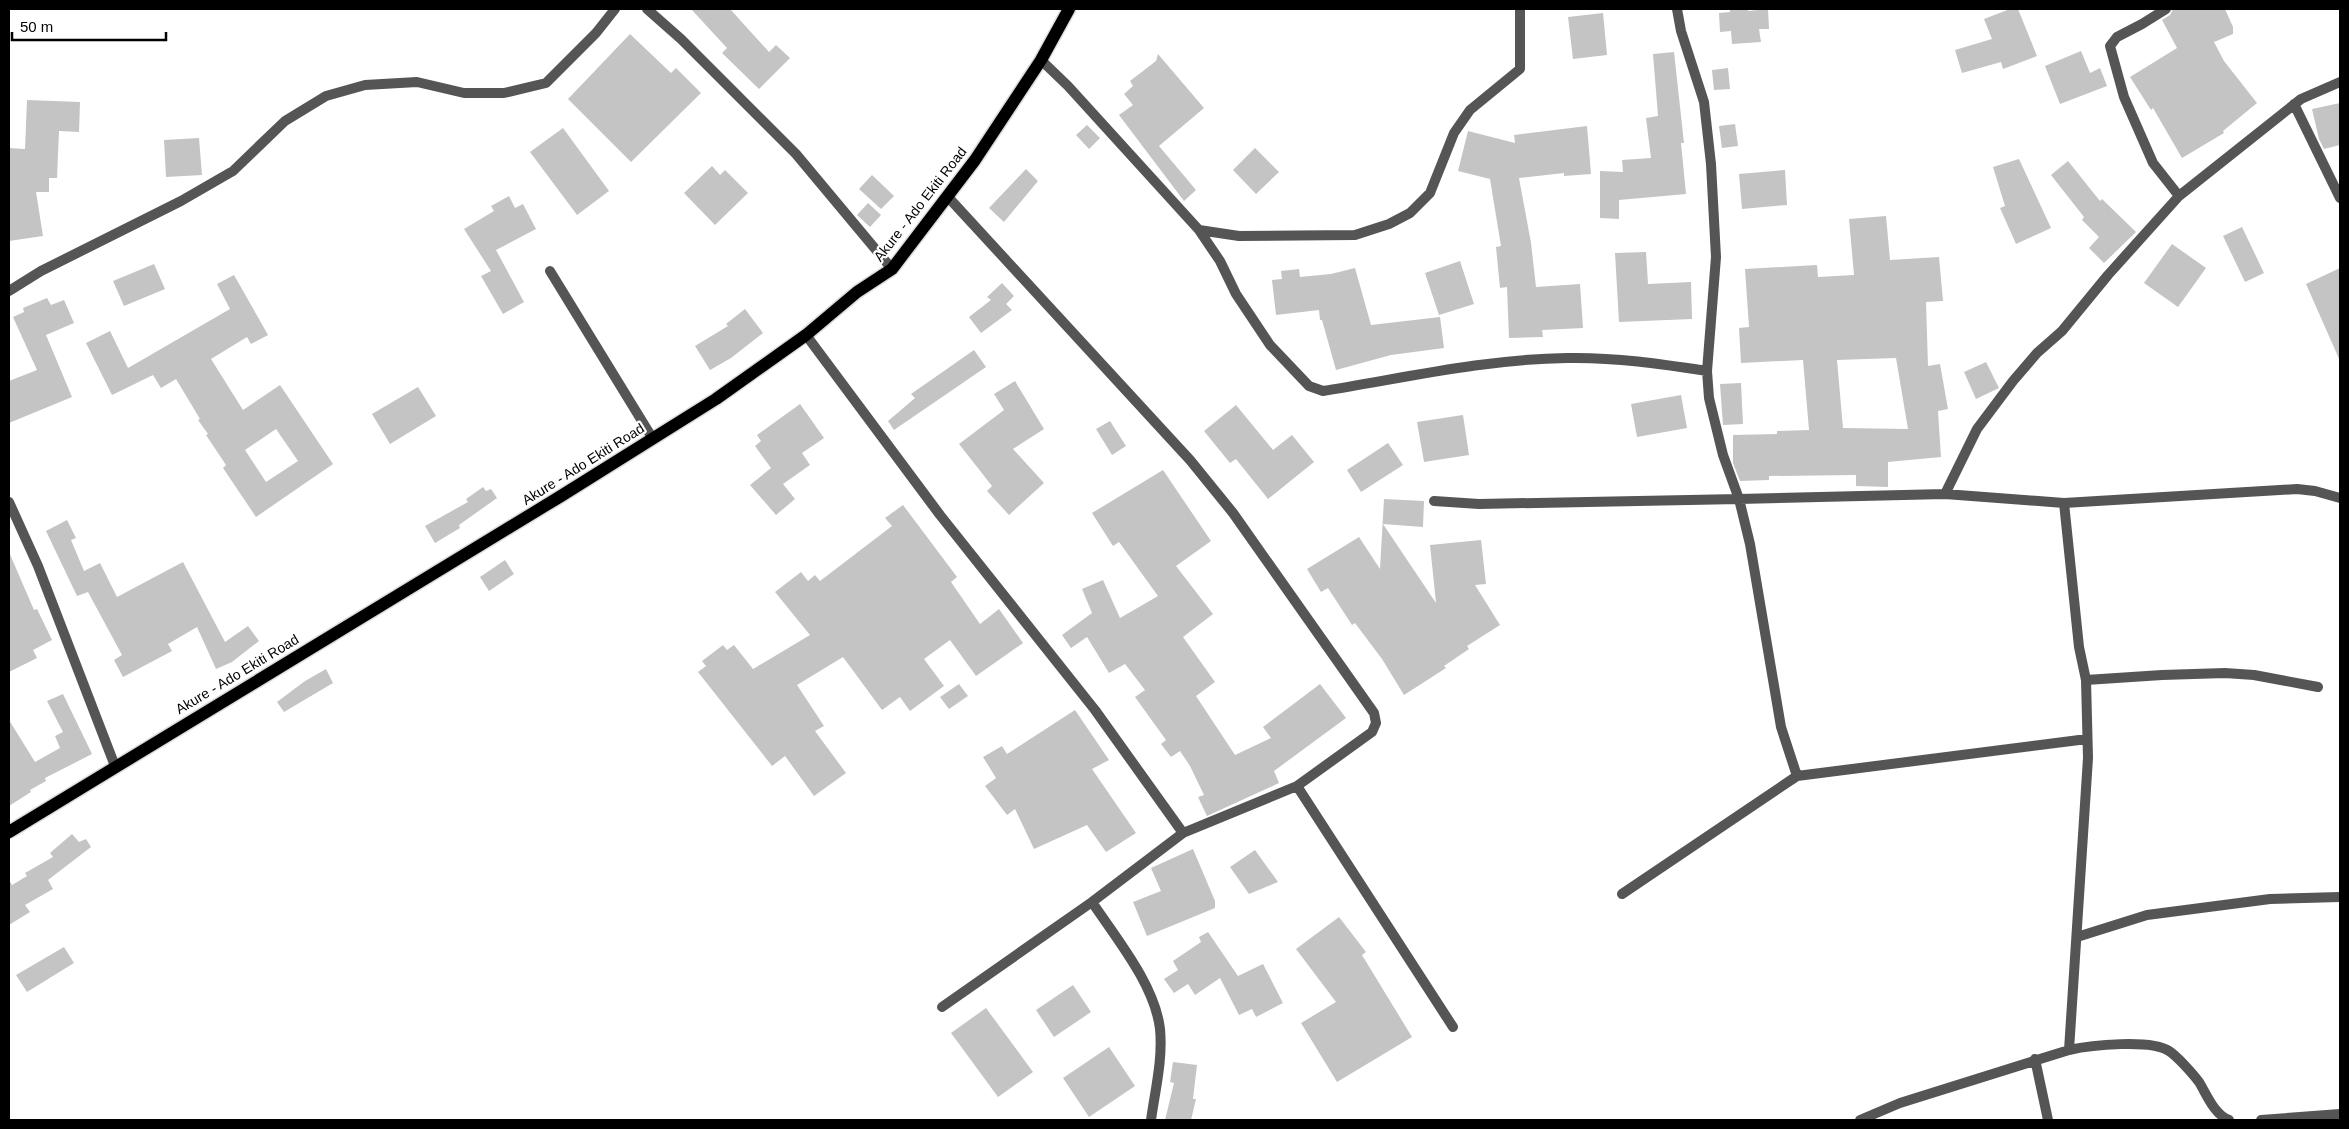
<svg xmlns="http://www.w3.org/2000/svg" width="2349" height="1129" font-family="Helvetica,sans-serif">
	<style>
		.building { fill: #c4c4c4; fill-rule: evenodd }
		.lines { fill: none; stroke-linecap: round; stroke-linejoin: round }
		.primary-casing { stroke: #dbdbdb; stroke-width: 15 }
		.minor { stroke: #555; stroke-width: 10 }
		.primary { stroke: #000; stroke-width: 12 }
		.labels { text-anchor: middle; stroke-width: 4.5; stroke-linejoin: round; paint-order: stroke }
		.street-label { font-size: 14px; fill: #000; stroke: #fff }
	</style>
	<rect width="100%" height="100%" fill="#fff"/>
	<!-- building -->
	<path class="building" d="M 691,9 L 730,9 L 769,52 L 776,45 L 790,58 L 759,89 L 722,53 L 727,48 Z
		M 1730,9 L 1748,9 L 1748,11 L 1768,9 L 1769,29 L 1759,29 L 1761,42 L 1732,44 L 1731,31 L 1720,32 L 1719,13 L 1730,12 Z
		M 2010,9 L 2018,9 L 2037,56 L 2003,69 L 2001,62 L 1962,73 L 1955,50 L 1992,39 L 1984,19 Z
		M 2173,9 L 2225,9 L 2233,27 L 2233,34 L 2214,42 L 2224,61 L 2257,103 L 2223,131 L 2224,133 L 2182,158 L 2153,108 L 2151,110 L 2130,77 L 2177,48 L 2162,20 L 2170,15 Z
		M 1603,13 L 1607,55 L 1573,59 L 1568,17 Z
		M 630,34 L 671,73 L 676,68 L 701,93 L 631,162 L 568,99 Z
		M 2081,51 L 2090,73 L 2100,68 L 2107,86 L 2060,104 L 2045,66 Z
		M 1674,52 L 1684,143 L 1681,143 L 1686,194 L 1619,200 L 1619,219 L 1600,218 L 1600,171 L 1623,172 L 1622,160 L 1651,158 L 1646,118 L 1658,116 L 1653,54 Z
		M 1158,54 L 1204,108 L 1159,146 L 1196,190 L 1184,201 L 1119,115 L 1133,105 L 1124,94 L 1133,86 L 1130,81 L 1156,61 Z
		M 1728,68 L 1730,89 L 1714,90 L 1712,70 Z
		M 27,100 L 80,102 L 79,132 L 59,131 L 57,178 L 49,178 L 49,192 L 36,192 L 43,236 L 9,241 L 9,148 L 25,149 Z
		M 2340,103 L 2340,145 L 2324,149 L 2319,139 L 2312,109 Z
		M 1735,124 L 1738,146 L 1722,148 L 1719,126 Z
		M 1087,125 L 1100,138 L 1089,149 L 1076,135 Z
		M 1587,126 L 1591,174 L 1564,176 L 1564,173 L 1519,178 L 1531,243 L 1536,287 L 1580,284 L 1583,328 L 1542,330 L 1543,337 L 1509,338 L 1507,287 L 1500,288 L 1496,247 L 1501,246 L 1490,179 L 1458,171 L 1468,131 L 1515,143 L 1514,135 Z
		M 563,128 L 609,191 L 577,215 L 530,152 Z
		M 199,138 L 202,175 L 166,177 L 164,140 Z
		M 1255,148 L 1279,172 L 1256,194 L 1233,170 Z
		M 2019,159 L 2051,228 L 2016,244 L 2000,208 L 2005,206 L 1993,167 Z
		M 2068,161 L 2100,201 L 2102,199 L 2136,232 L 2104,263 L 2089,248 L 2099,237 L 2082,220 L 2084,217 L 2051,175 Z
		M 712,166 L 720,175 L 725,170 L 748,193 L 715,225 L 684,193 Z
		M 1026,169 L 1038,181 L 1004,222 L 989,208 Z
		M 1785,170 L 1787,205 L 1742,209 L 1739,174 Z
		M 872,175 L 894,196 L 881,209 L 859,189 Z
		M 509,196 L 515,208 L 523,204 L 536,229 L 496,250 L 524,302 L 503,314 L 481,276 L 491,271 L 464,229 L 494,211 L 491,206 Z
		M 868,203 L 881,215 L 870,227 L 857,215 Z
		M 1886,216 L 1890,260 L 1939,257 L 1943,301 L 1926,302 L 1928,366 L 1940,364 L 1948,409 L 1938,411 L 1941,457 L 1888,462 L 1888,487 L 1856,486 L 1856,475 L 1769,476 L 1769,480 L 1740,481 L 1733,463 L 1733,435 L 1777,434 L 1777,431 L 1809,430 L 1803,360 L 1741,363 L 1739,328 L 1749,327 L 1745,269 L 1817,265 L 1818,277 L 1854,275 L 1849,219 ZM 1896,358 L 1908,429 L 1843,428 L 1837,360 Z
		M 2242,227 L 2264,273 L 2245,282 L 2223,236 Z
		M 2172,244 L 2206,268 L 2178,307 L 2144,283 Z
		M 1646,252 L 1648,284 L 1691,282 L 1692,319 L 1619,322 L 1615,253 Z
		M 1460,261 L 1474,304 L 1439,315 L 1425,273 Z
		M 154,264 L 165,289 L 124,306 L 113,281 Z
		M 1355,268 L 1371,325 L 1440,317 L 1444,348 L 1391,355 L 1336,370 L 1322,320 L 1320,320 L 1319,310 L 1276,315 L 1272,280 L 1282,279 L 1281,271 L 1299,269 L 1300,277 L 1331,274 Z
		M 2340,268 L 2340,361 L 2306,284 Z
		M 234,275 L 268,335 L 251,344 L 247,337 L 211,359 L 243,410 L 280,385 L 333,464 L 256,517 L 223,468 L 226,465 L 206,435 L 208,434 L 198,420 L 200,419 L 176,379 L 161,388 L 153,375 L 112,395 L 86,343 L 110,331 L 128,368 L 230,309 L 217,284 ZM 276,429 L 298,461 L 266,482 L 245,450 Z
		M 1002,283 L 1014,296 L 1006,304 L 1012,310 L 981,333 L 969,317 L 991,300 L 987,297 Z
		M 47,298 L 51,305 L 64,300 L 74,323 L 46,335 L 72,397 L 9,423 L 9,381 L 37,370 L 13,317 L 24,312 L 23,308 Z
		M 745,309 L 763,333 L 731,358 L 710,370 L 695,346 L 728,326 L 726,324 Z
		M 974,350 L 986,367 L 894,430 L 888,421 L 915,398 L 911,394 Z
		M 1986,362 L 1999,388 L 1976,399 L 1964,372 Z
		M 1015,381 L 1044,429 L 1013,449 L 1044,483 L 1009,515 L 987,491 L 992,486 L 959,444 L 1004,410 L 994,394 Z
		M 1741,383 L 1743,424 L 1723,425 L 1720,384 Z
		M 418,387 L 436,416 L 390,444 L 372,414 Z
		M 1681,395 L 1687,428 L 1637,437 L 1631,404 Z
		M 800,404 L 824,438 L 802,453 L 810,465 L 783,484 L 795,499 L 776,515 L 750,485 L 771,468 L 755,446 L 761,441 L 757,435 Z
		M 1236,405 L 1273,450 L 1292,435 L 1314,462 L 1268,499 L 1236,459 L 1230,463 L 1204,431 Z
		M 1463,415 L 1469,455 L 1424,462 L 1417,422 Z
		M 1110,421 L 1126,446 L 1112,455 L 1096,429 Z
		M 1388,443 L 1403,465 L 1361,492 L 1347,470 Z
		M 1163,470 L 1211,541 L 1176,566 L 1213,614 L 1183,637 L 1215,682 L 1196,696 L 1235,755 L 1271,738 L 1263,727 L 1320,684 L 1346,718 L 1274,771 L 1279,783 L 1207,816 L 1198,797 L 1204,795 L 1190,766 L 1180,751 L 1171,757 L 1161,744 L 1166,740 L 1135,697 L 1145,690 L 1125,664 L 1109,673 L 1087,637 L 1071,648 L 1062,635 L 1092,613 L 1082,589 L 1103,580 L 1120,618 L 1158,596 L 1119,542 L 1113,546 L 1092,513 Z
		M 483,487 L 486,491 L 491,489 L 497,498 L 459,525 L 460,528 L 435,543 L 425,526 L 468,502 L 466,499 Z
		M 1384,499 L 1424,501 L 1423,527 L 1383,524 L 1436,603 L 1430,545 L 1481,540 L 1486,584 L 1475,585 L 1500,625 L 1467,646 L 1469,649 L 1444,666 L 1446,668 L 1404,695 L 1382,659 L 1355,623 L 1352,625 L 1328,588 L 1321,592 L 1307,569 L 1359,537 L 1380,569 Z
		M 903,505 L 957,577 L 951,582 L 980,624 L 999,609 L 1023,643 L 976,676 L 950,640 L 924,659 L 944,686 L 910,711 L 900,697 L 882,710 L 843,657 L 797,685 L 824,726 L 815,731 L 846,773 L 814,796 L 785,756 L 772,766 L 698,672 L 706,666 L 702,661 L 723,645 L 727,650 L 734,645 L 753,669 L 810,635 L 775,592 L 801,572 L 808,581 L 815,575 L 820,581 L 892,526 L 885,518 Z
		M 67,520 L 76,538 L 71,540 L 84,571 L 100,563 L 117,597 L 183,562 L 225,642 L 248,626 L 259,641 L 232,662 L 216,669 L 197,627 L 168,644 L 172,651 L 123,677 L 114,660 L 122,655 L 88,592 L 77,596 L 46,531 Z
		M 9,552 L 34,610 L 37,609 L 52,640 L 33,650 L 37,658 L 9,672 Z
		M 505,560 L 514,574 L 489,591 L 480,577 Z
		M 326,669 L 333,683 L 284,712 L 277,702 L 305,681 Z
		M 959,684 L 968,696 L 949,709 L 940,697 Z
		M 63,694 L 92,754 L 45,778 L 46,781 L 30,790 L 31,792 L 9,806 L 9,720 L 35,762 L 60,748 L 55,736 L 63,732 L 47,701 Z
		M 1075,710 L 1109,760 L 1092,769 L 1136,833 L 1106,852 L 1087,825 L 1034,849 L 1015,809 L 1007,815 L 985,786 L 996,778 L 983,757 L 1002,746 L 1007,754 Z
		M 72,834 L 79,842 L 86,839 L 91,847 L 48,880 L 53,889 L 25,905 L 30,912 L 9,925 L 9,880 L 12,885 L 27,876 L 25,873 L 53,857 L 50,853 Z
		M 1193,849 L 1215,901 L 1215,908 L 1147,936 L 1133,902 L 1161,891 L 1151,868 Z
		M 1255,850 L 1278,882 L 1249,894 L 1230,867 Z
		M 1339,917 L 1366,952 L 1362,955 L 1412,1037 L 1337,1082 L 1301,1023 L 1336,1002 L 1296,949 Z
		M 1208,932 L 1238,976 L 1263,964 L 1283,1003 L 1256,1017 L 1252,1009 L 1239,1015 L 1220,978 L 1195,995 L 1188,984 L 1174,993 L 1164,979 L 1178,970 L 1173,961 L 1201,942 L 1199,937 Z
		M 64,947 L 74,963 L 27,992 L 16,975 Z
		M 1073,985 L 1091,1012 L 1054,1037 L 1036,1010 Z
		M 986,1008 L 1033,1072 L 998,1097 L 951,1033 Z
		M 1109,1047 L 1135,1086 L 1089,1117 L 1063,1078 Z
		M 1173,1062 L 1197,1065 L 1193,1099 L 1196,1099 L 1191,1120 L 1165,1120 L 1174,1083 L 1170,1082 Z"/>
	<g class="lines">
		<!-- primary casing -->
		<g class="primary-casing">
			<path id="primary" d="M 9,832 L 561,496 L 716,399 L 806,335 L 857,292 L 892,269 L 975,160 L 1041,60 L 1069,9"/>
		</g>
		<!-- minor -->
		<path class="minor" d="M 647,9 L 681,39 L 796,154 L 892,269
			M 1677,9 L 1681,31 L 1704,102 L 1711,164 L 1716,257 L 1707,371 L 1709,398 L 1723,455 L 1739,499 L 1945,494 L 2064,503 L 2079,647 L 2086,680 L 2088,758 L 2069,1050
			M 2166,9 L 2142,24 L 2117,37 L 2110,46 L 2124,97 L 2153,163 L 2179,196
			M 1041,60 L 1068,86 L 1199,230 L 1220,261 L 1236,294 L 1270,345 L 1309,386 L 1323,391 C 1404,378 1485,359 1567,358 C 1615,357 1661,364 1707,371
			M 2294,104 L 2340,198
			M 948,197 L 1190,460 L 1233,513 L 1374,713 L 1376,723 L 1372,732 L 1297,786 L 1183,833 L 1092,902 C 1116,938 1155,985 1160,1029 C 1163,1059 1155,1091 1151,1120
			M 1199,230 L 1239,236 L 1355,235 L 1389,224 L 1410,213 L 1430,193 L 1454,133 L 1470,110 L 1520,69 L 1520,9
			M 550,271 L 653,439
			M 9,291 L 41,271 L 181,201 L 233,171 L 285,121 L 326,96 L 365,85 L 417,82 L 464,93 L 504,93 L 546,83 L 596,33 L 615,9
			M 806,335 L 940,515 L 1095,710 L 1183,833
			M 1945,494 L 1977,429 L 2013,381 L 2037,353 L 2062,331 L 2108,275 L 2179,196 L 2301,99 L 2340,82
			M 1434,501 L 1479,504 L 1739,499 L 1750,544 L 1781,727 L 1797,776 L 2087,739
			M 9,502 L 38,566 L 115,766
			M 2064,503 L 2297,489 L 2315,491 L 2340,498
			M 2086,680 L 2162,675 L 2225,673 L 2254,675 L 2318,687
			M 1297,786 L 1453,1027
			M 1622,894 L 1797,776
			M 2077,937 L 2147,915 L 2270,899 L 2340,897
			M 942,1007 L 1092,902
			M 2035,1059 L 2048,1120
			M 1860,1120 L 1900,1103 L 2069,1050 C 2091,1045 2151,1039 2169,1051 C 2177,1056 2193,1074 2199,1082 C 2207,1095 2214,1114 2229,1120
			M 2261,1120 L 2340,1114"/>
		<!-- primary -->
		<use href="#primary" class="primary"/>
	</g>
	<g class="labels">
		<!-- street labels -->
		<g class="street-label">
			<text transform="translate(920 204) rotate(-52)" y="5">Akure - Ado Ekiti Road</text>
			<text transform="translate(583 464) rotate(-32)" y="5">Akure - Ado Ekiti Road</text>
			<text transform="translate(237 674) rotate(-31)" y="5">Akure - Ado Ekiti Road</text>
		</g>
	</g>
	<!-- border -->
	<rect width="2349" height="1129" fill="none" stroke="#000000" stroke-width="20"/>
	<!-- scale -->
	<path d="M12 32v8h154v-8" fill="none" stroke="#000000" stroke-width="2.5"/>
	<text x="20" y="32" font-size="15" fill="#000000" stroke="#ffffff" stroke-width="4" paint-order="stroke">50 m</text>
</svg>
